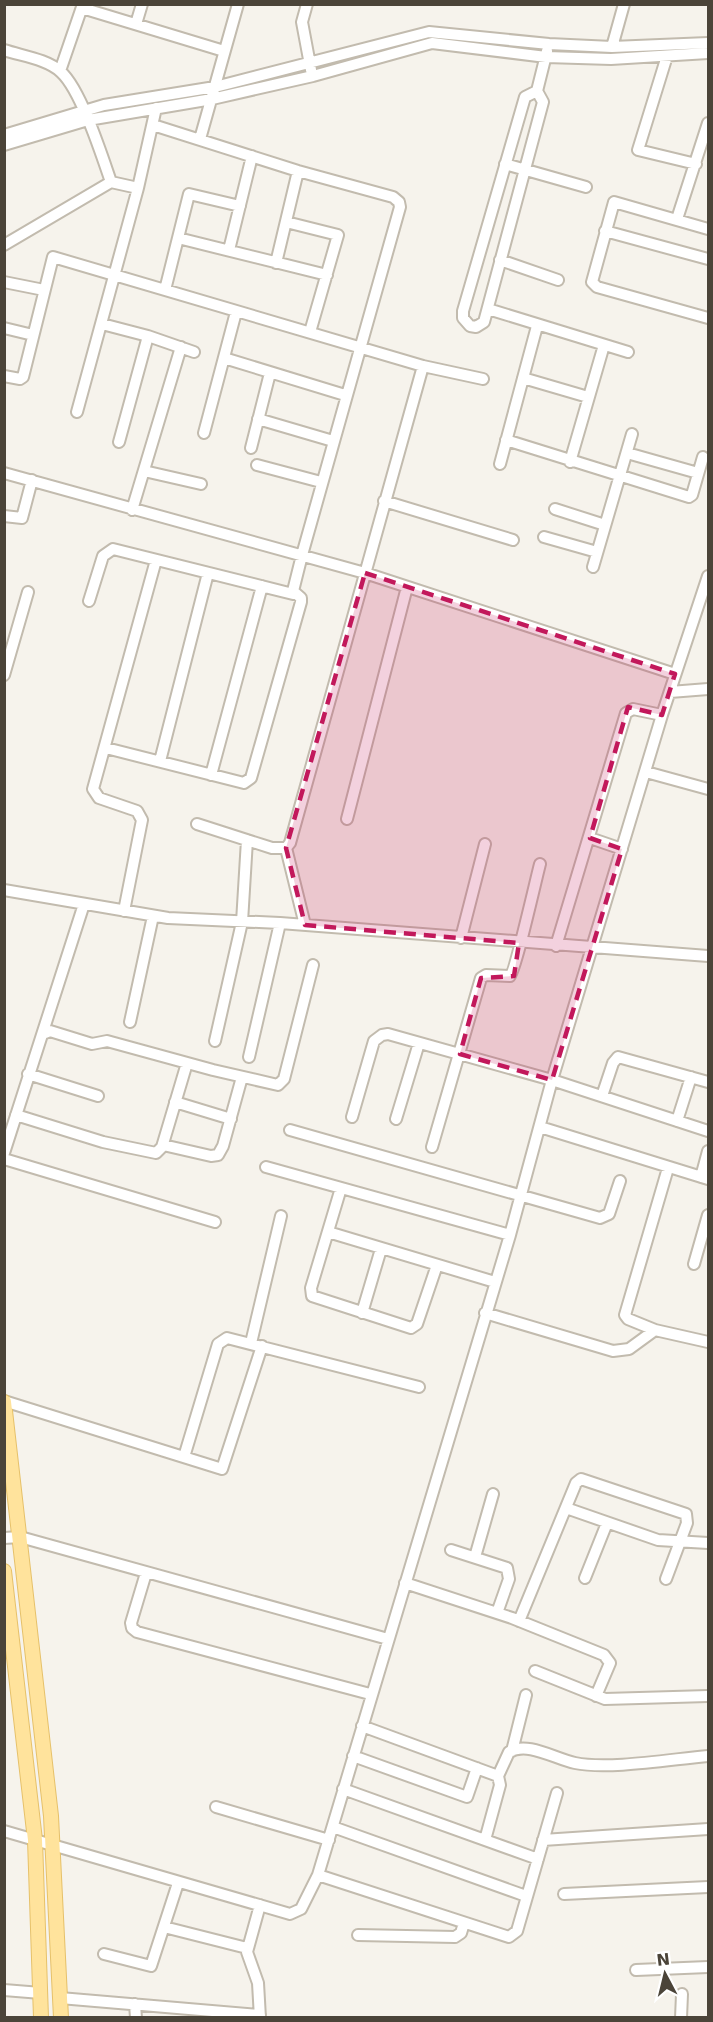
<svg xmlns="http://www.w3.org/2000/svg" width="713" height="2022" font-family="'DejaVu Sans',sans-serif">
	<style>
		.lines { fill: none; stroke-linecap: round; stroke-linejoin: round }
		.minor-casing { stroke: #c2bbae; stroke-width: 14 }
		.major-casing { stroke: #e6c16a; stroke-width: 16 }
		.minor { stroke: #fff; stroke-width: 10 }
		.major { stroke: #ffe39c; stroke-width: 14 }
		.marked { fill: #c2185b; fill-opacity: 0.2; stroke: #c2185b; stroke-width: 4.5; stroke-dasharray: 12 8; stroke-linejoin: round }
	</style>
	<rect width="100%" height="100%" fill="#f6f3ec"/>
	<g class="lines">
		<!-- minor casing -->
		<g class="minor-casing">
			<path id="minor" d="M 307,4 L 302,22 L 311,70
				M 82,8 L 224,51
				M 136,24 L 142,4
				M 612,47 L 624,4
				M 4,50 C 22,56 47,59 61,72 C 81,90 102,156 111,182 L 4,245
				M 667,56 L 638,150 L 696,164
				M 60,71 L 83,4
				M 537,91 L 543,102 L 484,322 L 476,327 L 470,326 L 463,318 L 463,311 L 525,97 L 537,91 L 547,51
				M 4,135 L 104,105 L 215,87 L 429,32 L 549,44 L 612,47 L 708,43
				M 200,139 L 238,4
				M 4,145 L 88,120 L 212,99 L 313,76 L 432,43 L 546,57 L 611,59 L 708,53
				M 505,164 L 586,187
				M 111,182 L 138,188
				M 677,219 L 708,123
				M 286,222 L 338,235 L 310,332
				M 708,229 L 614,202 L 592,282 L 597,287 L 708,318
				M 605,231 L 708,259
				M 178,238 L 327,275
				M 229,250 L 252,156
				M 500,260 L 558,280
				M 276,263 L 298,171
				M 4,282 L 44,290
				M 165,290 L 189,194 L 240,206
				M 488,309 L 628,352
				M 102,324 L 148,336 L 119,442
				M 4,328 L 33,335
				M 148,336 L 194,352
				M 224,358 L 345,395
				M 4,376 L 20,379 L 23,377 L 53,257 L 423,366 L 483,379
				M 523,378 L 588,397
				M 77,412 L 138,188 L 156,108
				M 258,419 L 333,441
				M 204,433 L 236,312
				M 506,440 L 689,497 L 692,495 L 703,457
				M 251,448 L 270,373
				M 627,453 L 698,473
				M 570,462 L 604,345
				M 500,464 L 537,326
				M 257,465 L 321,482
				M 144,471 L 201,484
				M 4,473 L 365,573 L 675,674
				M 384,501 L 513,540
				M 555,509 L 605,525
				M 132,510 L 181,347
				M 4,516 L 22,518 L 32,480
				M 544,537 L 597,552
				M 593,567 L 632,434
				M 89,601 L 103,556 L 113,549 L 293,594
				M 4,675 L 28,592
				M 670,692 L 708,689
				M 106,748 L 244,783 L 251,778 L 301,602 L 301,598 L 293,591 L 302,555 L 400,207 L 399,202 L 393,197 L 298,171 L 153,125
				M 160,761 L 208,573
				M 646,772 L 708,789
				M 211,775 L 262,586
				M 347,819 L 407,587
				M 197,824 L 272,848 L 286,848
				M 590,838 L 622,849
				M 4,890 L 168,918 L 280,923 L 708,956
				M 124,911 L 142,820 L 137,811 L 99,798 L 93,789 L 156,560
				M 305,925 L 286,848 L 290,843 L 423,366
				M 461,938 L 485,844
				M 556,946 L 626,713 L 633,709 L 662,715
				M 130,1022 L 153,916
				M 45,1033 L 50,1031 L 92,1044 L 107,1041 L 213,1070 L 278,1085 L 284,1079 L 313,965
				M 215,1041 L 242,922 L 247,840
				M 249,1057 L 280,923
				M 28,1074 L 98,1096
				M 602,1096 L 613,1063 L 618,1057 L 708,1082
				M 175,1102 L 231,1119
				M 16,1115 L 103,1142 L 156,1153 L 162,1147 L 187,1063
				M 352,1117 L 374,1041 L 382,1035 L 388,1034 L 552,1080 L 708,1131
				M 396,1119 L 419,1043
				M 677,1121 L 691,1077
				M 540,1127 L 708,1179
				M 290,1130 L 600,1218 L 609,1214 L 620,1181
				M 163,1145 L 211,1156 L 218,1155 L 223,1146 L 242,1077
				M 432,1147 L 481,978 L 486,975 L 510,976 C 515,972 536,879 540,864
				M 4,1153 L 84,904
				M 4,1159 L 215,1222
				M 266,1167 L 510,1235
				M 701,1177 L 708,1151
				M 341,1188 L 311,1288 L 312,1296 L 411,1328 L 417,1324 L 437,1265
				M 328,1232 L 495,1282
				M 694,1264 L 708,1215
				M 362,1313 L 381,1249
				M 485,1313 L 613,1351 L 629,1349 L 655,1330 L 708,1342
				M 655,1330 L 628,1319 L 625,1315 L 668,1168
				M 251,1343 L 281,1216
				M 4,1401 L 222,1469 L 262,1346
				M 184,1457 L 218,1344 L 227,1338 L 419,1387
				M 566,1508 L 658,1540 L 708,1543
				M 4,1538 L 20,1537 L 388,1639
				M 451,1550 L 507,1568 L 509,1579 L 497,1613
				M 475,1557 L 493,1494
				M 146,1573 L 131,1623 L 132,1628 L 137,1632 L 370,1694
				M 585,1578 L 607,1523
				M 405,1583 L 512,1618 L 604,1655 L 610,1663 L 596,1696
				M 519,1621 L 576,1483 L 581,1479 L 686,1514 L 687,1523 L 666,1579
				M 535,1671 L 605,1699 L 708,1696
				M 362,1726 L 498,1776 L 500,1785 L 485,1840
				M 512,1751 L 526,1695
				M 353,1756 L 467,1797 L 477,1768
				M 498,1776 L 509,1752 C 528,1741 555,1759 575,1763 C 609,1770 672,1759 708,1756
				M 343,1789 L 538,1859
				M 216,1807 L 329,1840
				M 333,1827 L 526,1896
				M 4,1831 L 290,1914 L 301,1909 L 318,1875 L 510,1235 L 552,1080 L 662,715 L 708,576
				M 543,1840 L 708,1829
				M 318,1875 L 509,1937 L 517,1931 L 557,1793
				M 564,1894 L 708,1887
				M 260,1905 L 247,1952 L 258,1983 L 260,2018
				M 164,1927 L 247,1948
				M 358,1935 L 455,1937 L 461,1933 L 464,1923
				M 104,1954 L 151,1966 L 178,1883
				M 636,1970 L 708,1967
				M 4,1990 L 41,1993
				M 60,1998 L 260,2015
				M 135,2004 L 136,2018
				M 681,2018 L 682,1994"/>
		</g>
		<!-- major casing -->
		<g class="major-casing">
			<path id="major" d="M 4,1402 L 51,1816 L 61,2018
				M 4,1571 L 35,1840 L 41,2018"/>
		</g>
		<!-- minor -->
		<use href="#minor" class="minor"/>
		<!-- major -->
		<use href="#major" class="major"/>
	</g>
	<!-- marked area -->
	<path class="marked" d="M 365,573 L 675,674 L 662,715 L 628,707 L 590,838 L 622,849 L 552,1080 L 460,1054 L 481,978 L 514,976 L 519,943 L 305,925 L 286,848 Z"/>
	<!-- border -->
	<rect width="713" height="2022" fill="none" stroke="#4b4439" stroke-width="12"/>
	<!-- north arrow -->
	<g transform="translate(665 1974) rotate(353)" stroke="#ffffff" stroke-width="4.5" paint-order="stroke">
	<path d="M0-4.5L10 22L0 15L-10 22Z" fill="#4b4439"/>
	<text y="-9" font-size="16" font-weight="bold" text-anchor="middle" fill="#4b4439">N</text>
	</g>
</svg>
